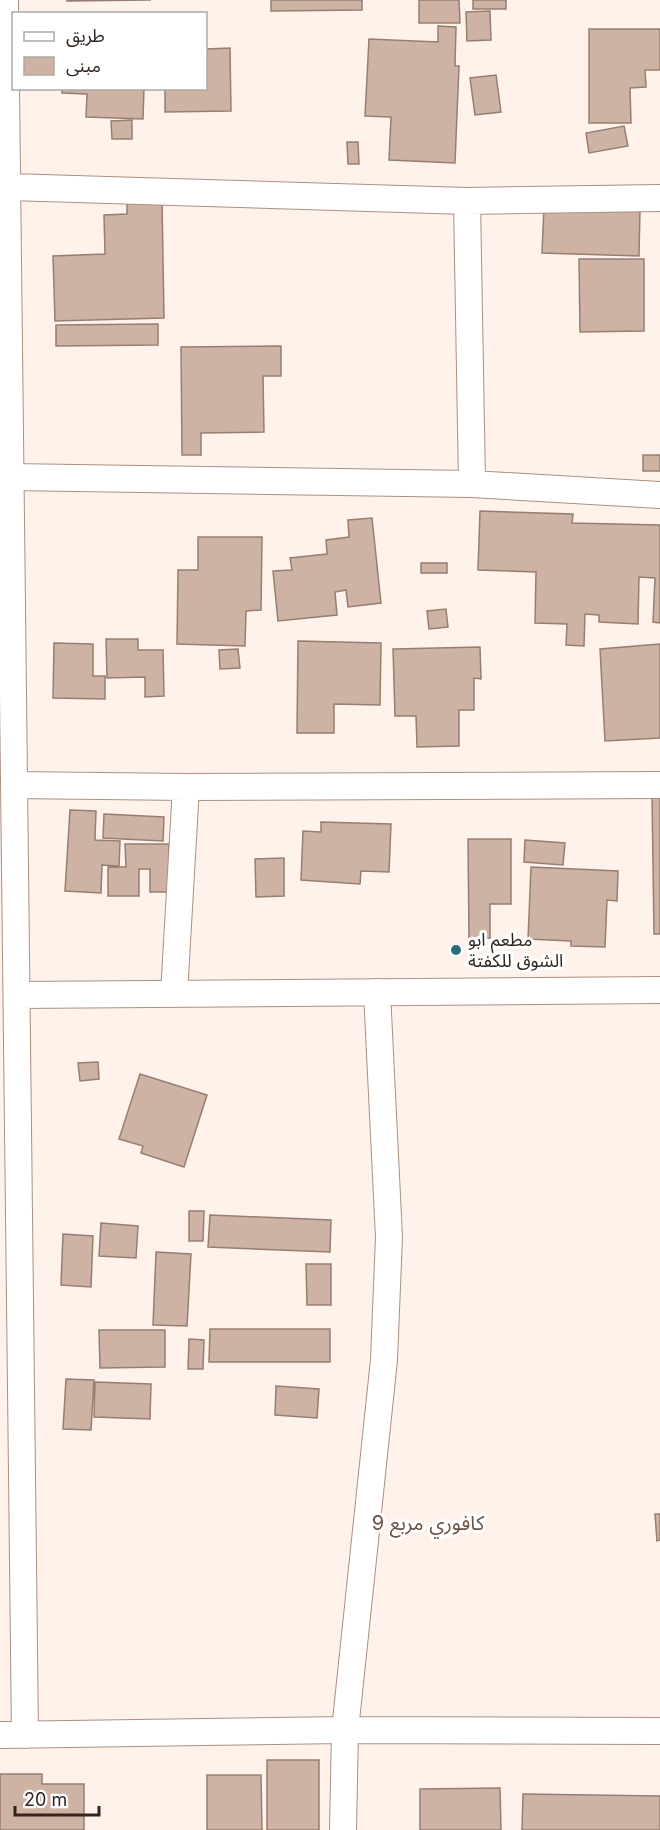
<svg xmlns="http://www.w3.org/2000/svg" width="660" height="1830" font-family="Inter,'Noto Sans Arabic',sans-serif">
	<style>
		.building { fill: #ceb2a3; stroke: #987e70; stroke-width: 1.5 }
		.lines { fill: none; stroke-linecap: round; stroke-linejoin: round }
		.street-casing { stroke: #ab9082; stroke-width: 28 }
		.street { stroke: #fff; stroke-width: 26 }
		.poi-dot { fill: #276f7a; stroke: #fff; stroke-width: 2 }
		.labels { text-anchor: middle; stroke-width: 6; stroke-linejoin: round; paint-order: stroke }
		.poi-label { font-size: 18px; fill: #30251f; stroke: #fff; text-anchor: start }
		.neighbourhood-label { font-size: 20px; fill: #6a5245; stroke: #fff }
	</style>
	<rect width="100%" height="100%" fill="#fef2eb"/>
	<!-- building -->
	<path class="building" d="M 67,0 L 151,0 L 67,1 Z
		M 271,0 L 362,0 L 362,10 L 271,11 Z
		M 419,0 L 459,0 L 460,23 L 419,23 Z
		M 473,0 L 506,0 L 506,9 L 473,9 Z
		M 490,11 L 491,40 L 467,41 L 466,12 Z
		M 438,26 L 456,27 L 455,66 L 459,66 L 455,163 L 389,160 L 391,117 L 365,116 L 369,39 L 438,42 Z
		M 589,29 L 660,29 L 660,70 L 645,70 L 646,87 L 630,88 L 631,123 L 589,123 Z
		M 230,48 L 231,111 L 165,112 L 165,88 L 206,88 L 206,49 Z
		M 496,75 L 501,112 L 475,115 L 470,78 Z
		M 62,88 L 144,88 L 143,119 L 86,117 L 87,94 L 62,93 Z
		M 132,120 L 132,139 L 112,139 L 111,121 Z
		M 624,126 L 628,146 L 589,153 L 586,133 Z
		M 347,142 L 358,142 L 359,164 L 348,164 Z
		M 127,201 L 162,201 L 164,318 L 55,321 L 53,256 L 105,254 L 104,215 L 127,214 Z
		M 544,206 L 640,209 L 639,256 L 542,253 Z
		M 579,259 L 644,259 L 644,331 L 580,332 Z
		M 158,324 L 158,345 L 56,346 L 56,325 Z
		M 281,346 L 281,376 L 263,376 L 264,432 L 201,433 L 201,455 L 182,455 L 181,347 Z
		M 643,455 L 660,455 L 660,471 L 643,471 Z
		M 480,511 L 573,514 L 572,523 L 660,525 L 660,623 L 653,622 L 655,578 L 639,577 L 638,624 L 599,622 L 599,615 L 585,614 L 584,646 L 566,645 L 567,624 L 535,623 L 536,572 L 478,570 Z
		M 372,518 L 381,603 L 348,607 L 346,590 L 335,592 L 337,615 L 278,621 L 273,571 L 292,570 L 290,558 L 327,554 L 326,540 L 349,537 L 348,520 Z
		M 198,537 L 262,537 L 261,610 L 246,611 L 245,646 L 177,644 L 178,570 L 198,570 Z
		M 421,563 L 447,563 L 447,573 L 421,573 Z
		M 446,609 L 448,627 L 429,629 L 427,611 Z
		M 106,639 L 138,639 L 138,650 L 163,650 L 164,696 L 145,697 L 145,677 L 107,678 Z
		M 298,641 L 381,643 L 380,705 L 334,704 L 334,733 L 297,733 Z
		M 54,643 L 93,644 L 93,676 L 105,676 L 105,699 L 53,698 Z
		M 660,644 L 660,738 L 605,741 L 600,649 Z
		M 480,647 L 481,679 L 474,678 L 474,710 L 459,710 L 459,746 L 417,747 L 416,716 L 395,716 L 393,649 Z
		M 238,649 L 240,668 L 220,669 L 219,650 Z
		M 652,795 L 660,795 L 660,934 L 654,934 Z
		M 70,810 L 96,811 L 95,840 L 120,841 L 119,866 L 102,865 L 101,893 L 65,891 Z
		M 104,814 L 164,817 L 163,841 L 103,838 Z
		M 321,822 L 391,824 L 389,872 L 361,871 L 360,884 L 301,880 L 303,831 L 321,832 Z
		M 468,839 L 511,839 L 511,904 L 490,904 L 490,938 L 469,939 Z
		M 525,840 L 565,843 L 563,865 L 524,862 Z
		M 125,844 L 169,844 L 169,892 L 150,892 L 150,869 L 139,869 L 139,896 L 108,896 L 108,867 L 126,867 Z
		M 284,858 L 284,896 L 256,897 L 255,859 Z
		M 531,867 L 618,871 L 617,901 L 607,900 L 605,947 L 571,946 L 571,941 L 528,939 Z
		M 98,1062 L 99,1079 L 80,1081 L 78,1063 Z
		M 140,1074 L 207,1095 L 184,1167 L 141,1153 L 143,1146 L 119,1139 Z
		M 189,1211 L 204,1211 L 203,1241 L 189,1241 Z
		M 210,1215 L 331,1220 L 330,1252 L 208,1247 Z
		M 101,1223 L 138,1226 L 136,1258 L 99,1256 Z
		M 63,1234 L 93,1236 L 91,1287 L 61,1285 Z
		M 156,1252 L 191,1254 L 187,1326 L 153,1325 Z
		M 306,1264 L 331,1264 L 331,1305 L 307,1305 Z
		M 210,1329 L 330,1329 L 330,1362 L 209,1362 Z
		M 99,1330 L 165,1330 L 165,1367 L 100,1368 Z
		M 189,1339 L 204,1340 L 203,1369 L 188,1369 Z
		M 66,1379 L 94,1380 L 91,1430 L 63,1429 Z
		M 95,1382 L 151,1384 L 150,1419 L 94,1417 Z
		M 276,1386 L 319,1389 L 317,1418 L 275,1415 Z
		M 655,1514 L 660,1514 L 660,1540 L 657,1541 Z
		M 267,1760 L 319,1760 L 319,1830 L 267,1830 Z
		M 0,1774 L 42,1774 L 42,1784 L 84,1784 L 84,1830 L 0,1830 Z
		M 207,1775 L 261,1775 L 262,1830 L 207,1830 Z
		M 500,1788 L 501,1830 L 420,1830 L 420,1789 Z
		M 523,1794 L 660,1796 L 660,1830 L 522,1830 Z"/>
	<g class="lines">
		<!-- street casing -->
		<g class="street-casing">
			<path id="street" d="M 5,0 L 25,1735
				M 9,187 L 467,201 L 660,198
				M 467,201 L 472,484
				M 10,477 L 472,484 L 660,495
				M 14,785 L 186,787 L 660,785
				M 174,994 L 186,787
				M 17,995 L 660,990
				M 0,1735 L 345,1730 L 660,1731
				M 343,1830 L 345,1730 L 384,1360 L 389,1237 L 377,992"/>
		</g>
		<!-- street -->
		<use href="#street" class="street"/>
	</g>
	<!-- markers -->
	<circle class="poi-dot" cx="456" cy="950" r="6"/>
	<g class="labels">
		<!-- poi labels -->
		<g class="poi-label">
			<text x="468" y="946">مطعم ابو<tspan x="468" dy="21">الشوق للكفتة</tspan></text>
		</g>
		<!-- neighbourhood labels -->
		<g class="neighbourhood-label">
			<text x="428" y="1530">كافوري مربع 9</text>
		</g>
	</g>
	<!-- legend -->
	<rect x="12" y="12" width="195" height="78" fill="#ffffff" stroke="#aca8a5" stroke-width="1.5"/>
	<rect x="24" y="32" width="30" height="9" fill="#ffffff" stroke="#aca8a5" stroke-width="1.5"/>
	<text x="66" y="42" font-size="18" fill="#30251f">طريق</text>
	<rect x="24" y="57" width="30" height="18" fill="#ceb2a3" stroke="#aca8a5" stroke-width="1.5"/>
	<text x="66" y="72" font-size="18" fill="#30251f">مبنى</text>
	<!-- scale -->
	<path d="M15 1806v9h84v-9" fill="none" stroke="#30251f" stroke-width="3"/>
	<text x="24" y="1806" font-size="18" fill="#30251f" stroke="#ffffff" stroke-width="4.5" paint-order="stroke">20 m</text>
</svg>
